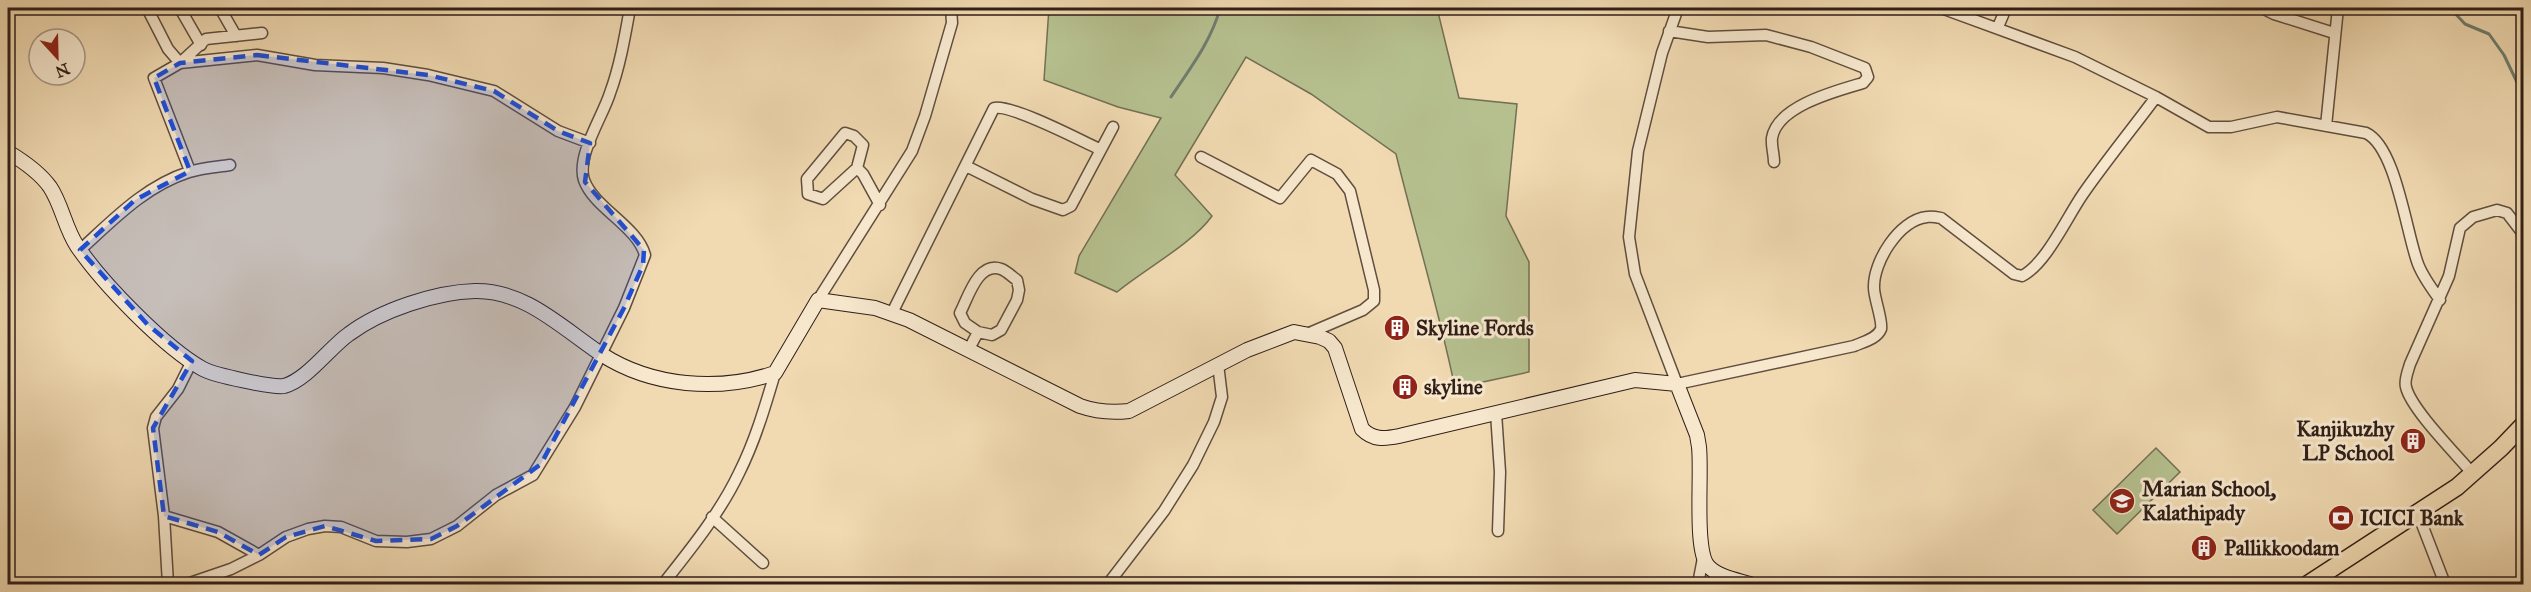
<svg xmlns="http://www.w3.org/2000/svg" width="2531" height="592" font-family="'IM FELL Great Primer',serif">
	<style>
		.green { fill: #b6c08f; stroke: #737054; stroke-width: 1.5 }
		.lines { fill: none; stroke-linecap: round; stroke-linejoin: round }
		.stream { stroke: #707d6f; stroke-width: 3 }
		.minor-casing { stroke: #604e3e; stroke-width: 13 }
		.secondary-casing { stroke: #301f18; stroke-width: 16 }
		.trunk-casing { stroke: #301f18; stroke-width: 19 }
		.minor { stroke: #f6e7cd; stroke-width: 10 }
		.secondary { stroke: #f6e7cd; stroke-width: 14 }
		.trunk { stroke: #f1dab2; stroke-width: 16 }
		.marked { fill: #1d4ed8; fill-opacity: 0.2; stroke: #1d4ed8; stroke-width: 4.5; stroke-dasharray: 12 8; stroke-linejoin: round }
		.labels { text-anchor: middle; stroke-width: 6; stroke-linejoin: round; paint-order: stroke }
		.poi-label { font-size: 21px; font-weight: bold; fill: #301f18; stroke: #f6e7cd; text-anchor: start }
	</style>
	<rect width="100%" height="100%" fill="#f1dab2"/>
	<filter id="stains"><feTurbulence type="fractalNoise" baseFrequency=".00333" numOctaves="4"/><feColorMatrix values="0 0 0 0 .2 0 0 0 0 .09 0 0 0 0 .02 0 0 0 .5 -.17"/></filter>
	<radialGradient id="worn" r=".72"><stop offset=".6" stop-color="#630" stop-opacity="0"/><stop offset="1" stop-color="#630" stop-opacity=".3"/></radialGradient>
	<!-- green -->
	<path class="green" d="M 1049,8 L 1437,8 L 1459,98 L 1517,104 L 1506,216 L 1529,262 L 1529,372 L 1455,388 C 1439,310 1415,232 1396,154 L 1311,94 L 1246,57 L 1175,175 L 1212,216 C 1193,243 1145,269 1117,292 L 1075,273 L 1079,256 L 1161,118 L 1118,107 L 1044,80 Z
		M 2156,448 L 2180,472 L 2117,534 L 2093,510 Z"/>
	<g class="lines">
		<!-- stream -->
		<path class="stream" d="M 2450,8 L 2465,24 L 2489,34 L 2504,55 L 2524,97
			M 1171,97 C 1189,70 1212,40 1220,8"/>
		<!-- minor casing -->
		<g class="minor-casing">
			<path id="minor" d="M 147,8 L 168,49 L 180,63 L 257,55 L 315,65 L 383,68 L 428,75 L 494,91 L 558,131 L 590,143
				M 191,8 L 182,12 L 201,45
				M 220,8 L 236,36
				M 1678,8 L 1662,53 L 1638,151 L 1629,237 L 1635,274 L 1677,384 L 1854,346 C 1863,342 1877,339 1881,329 C 1883,321 1874,298 1874,288 C 1873,262 1899,220 1927,217 C 1931,216 1936,217 1941,218 L 2014,274 L 2022,276 C 2046,264 2067,217 2083,194 C 2106,161 2132,129 2156,97
				M 1941,8 L 2075,57 L 2156,97 L 2209,127 L 2231,127 L 2277,117 L 2366,133 C 2396,147 2406,232 2418,264 C 2423,277 2432,289 2440,300
				M 2262,8 L 2274,14 L 2334,33
				M 1998,27 L 2006,8
				M 1669,31 L 1708,37 L 1766,35 L 1811,47 L 1865,68 L 1868,77 L 1863,83 C 1836,91 1777,106 1772,138 C 1771,145 1774,154 1774,162
				M 2326,126 L 2338,8
				M 845,133 L 854,136 L 863,145 L 857,168 L 823,199 L 808,194 L 807,179 Z
				M 1201,157 L 1280,198 L 1311,160 L 1337,174 L 1350,191 L 1374,290 L 1374,301 L 1363,310 L 1307,334
				M 966,166 L 1032,199 L 1063,210 L 1071,206 L 1113,127
				M 857,168 L 863,174 L 880,205
				M 190,171 L 154,78 L 180,63 L 206,39 L 262,33
				M 80,250 C 113,220 145,186 189,172 C 202,168 217,167 230,165
				M 818,300 L 912,151 L 925,116 L 952,23 L 951,8
				M 892,313 L 994,108 C 1011,104 1080,140 1099,149
				M 969,349 L 978,332 L 965,323 L 960,313 C 968,298 978,261 1001,269 C 1007,271 1012,277 1017,280 L 1019,290 L 1017,300 L 1001,330 L 992,335 L 978,332
				M 1496,413 L 1500,472 L 1498,531
				M 2472,473 C 2456,454 2411,409 2406,387 C 2404,380 2408,371 2410,364 L 2449,276 L 2460,228 L 2473,217 L 2497,210 L 2507,213 L 2524,235
				M 2418,514 L 2445,584
				M 164,516 L 218,532 L 259,555
				M 712,517 L 763,563
				M 168,584 L 164,516 L 153,428 L 156,417 L 178,389 L 192,361
				M 187,584 L 231,569 L 259,555 L 286,537 L 308,529 L 325,526 L 341,527 L 376,541 L 407,542 L 431,539 L 457,526 L 496,495 L 533,475 L 575,407 L 624,308 L 645,255 C 637,226 594,208 584,180 C 576,156 603,116 610,93 C 620,66 625,36 630,8
				M 663,584 C 690,550 720,513 739,473 C 755,441 765,407 775,373
				M 1108,584 L 1164,511 L 1193,465 L 1214,422 L 1222,397 L 1218,364
				M 1698,584 L 1703,558"/>
		</g>
		<!-- secondary casing -->
		<g class="secondary-casing">
			<path id="secondary" d="M 8,152 C 23,161 40,173 50,187 C 62,205 65,228 77,246 C 102,283 165,348 203,369 C 214,375 273,388 284,386 C 307,380 330,347 349,334 C 381,310 436,292 475,291 C 525,290 562,328 601,354 C 652,387 719,392 775,373 L 818,300 L 875,308 L 909,320 L 1080,406 C 1097,412 1111,413 1129,411 L 1247,350 L 1294,332 L 1320,337 L 1329,341 L 1335,348 L 1362,429 C 1373,440 1384,439 1399,436 L 1635,380 L 1677,384 L 1697,435 L 1699,447 C 1702,473 1694,550 1708,566 C 1718,577 1737,580 1750,584"/>
		</g>
		<!-- trunk casing -->
		<g class="trunk-casing">
			<path id="trunk" d="M 2308,584 L 2457,487 L 2501,448 L 2524,424"/>
		</g>
		<!-- minor -->
		<use href="#minor" class="minor"/>
		<!-- secondary -->
		<use href="#secondary" class="secondary"/>
		<!-- trunk -->
		<use href="#trunk" class="trunk"/>
	</g>
	<!-- marked area -->
	<path class="marked" d="M 257,55 L 428,75 L 494,91 L 558,131 L 590,143 L 585,182 L 644,250 L 643,265 L 624,308 L 541,464 L 457,526 L 431,539 L 376,541 L 325,526 L 286,537 L 259,555 L 218,532 L 164,516 L 153,428 L 192,361 L 148,325 L 80,250 L 135,200 L 190,171 L 154,78 L 180,63 Z"/>
	<!-- icons -->
	<defs>
		<g id="building-disc" transform="scale(1.35)"><circle r="9.5" fill="#8f2418" stroke="#f6e7cd"/><path d="M-4-6H4V6H1V3H-1V6H-4ZM-2.5-4.3h1.7v1.8h-1.7ZM.8-4.3h1.7v1.8H.8ZM-2.5-1h1.7V.8h-1.7ZM.8-1h1.7V.8H.8Z" fill="#fff"/></g>
		<g id="school-disc" transform="scale(1.35)"><circle r="9.5" fill="#8f2418" stroke="#f6e7cd"/><path d="M0-5L7-2L0 1L-7-2ZM-4 1L0 2.5L4 1V4Q0 6-4 4Z" fill="#fff"/></g>
		<g id="bank-disc" transform="scale(1.35)"><circle r="9.5" fill="#8f2418" stroke="#f6e7cd"/><path d="M-6-4H6V4H-6ZM0-2.3a2.3 2.3 0 1 0 0 4.6a2.3 2.3 0 1 0 0-4.6Z" fill="#fff"/></g>
	</defs>
	<g fill-rule="evenodd">
		<use href="#building-disc" x="1397" y="328"/>
		<use href="#building-disc" x="1405" y="387"/>
		<use href="#building-disc" x="2413" y="441"/>
		<use href="#school-disc" x="2122" y="501"/>
		<use href="#bank-disc" x="2341" y="518"/>
		<use href="#building-disc" x="2204" y="548"/>
	</g>
	<g class="labels">
		<!-- poi labels -->
		<g class="poi-label">
			<text x="1416" y="335">Skyline Fords</text>
			<text x="1424" y="394">skyline</text>
			<text x="2394" y="436" text-anchor="end">Kanjikuzhy<tspan x="2394" dy="24">LP School</tspan></text>
			<text x="2142" y="496">Marian School,<tspan x="2142" dy="24">Kalathipady</tspan></text>
			<text x="2360" y="525">ICICI Bank</text>
			<text x="2224" y="555">Pallikkoodam</text>
		</g>
	</g>
	<!-- margin -->
	<rect width="2531" height="592" fill="none" stroke="#f1dab2" stroke-width="30"/>
	<rect x="9" y="9" width="2513" height="574" fill="none" stroke="#301f18" stroke-width="3"/>
	<rect x="15" y="15" width="2501" height="562" fill="none" stroke="#301f18" stroke-width="1.5"/>
	<!-- north arrow -->
	<g transform="translate(57 57) rotate(158)"><circle r="28" fill="#f6e7cd" stroke="#a79785" stroke-width="1.5"/>
	<path d="M0-4.5L10 22L0 15L-10 22Z" fill="#8f2418"/>
	<text y="-9" font-size="16" font-weight="bold" text-anchor="middle" fill="#301f18">N</text>
	</g>
	<rect width="100%" height="100%" filter="url(#stains)"/>
	<rect width="100%" height="100%" fill="url(#worn)"/>
</svg>
